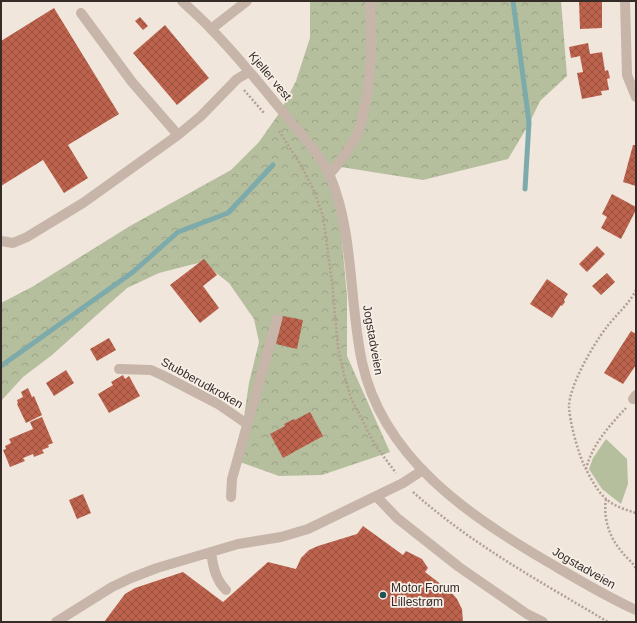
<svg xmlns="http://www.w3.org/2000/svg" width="637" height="623" font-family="Helvetica,sans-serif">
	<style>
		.forest { fill: url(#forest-crowns) }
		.pitch { fill: #b5be9d }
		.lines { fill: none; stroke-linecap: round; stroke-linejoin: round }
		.stream { stroke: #7dabab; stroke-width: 5 }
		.building { fill: url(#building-cross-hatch) }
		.path { stroke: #b39f93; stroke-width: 2.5; stroke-dasharray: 2 2; stroke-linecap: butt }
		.minor { stroke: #c7b5a9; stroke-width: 10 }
		.poi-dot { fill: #215354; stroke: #f8f0e8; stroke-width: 1.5 }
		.labels { text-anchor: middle; stroke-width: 3.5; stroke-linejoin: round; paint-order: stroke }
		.street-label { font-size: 12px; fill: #352c28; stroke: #f8f0e8 }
		.poi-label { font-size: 12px; fill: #352c28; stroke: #f8f0e8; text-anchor: start }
	</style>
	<defs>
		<pattern id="forest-crowns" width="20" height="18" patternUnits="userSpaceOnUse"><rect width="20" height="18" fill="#b5be9d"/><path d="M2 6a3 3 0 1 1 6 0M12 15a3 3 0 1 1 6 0" fill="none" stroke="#9ca387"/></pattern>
		<pattern id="building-cross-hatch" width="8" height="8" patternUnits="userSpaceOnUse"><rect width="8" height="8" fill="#bd634d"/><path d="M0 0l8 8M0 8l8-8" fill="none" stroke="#9a5240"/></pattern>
	</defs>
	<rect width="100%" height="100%" fill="#f0e6dc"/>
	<!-- forest -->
	<path class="forest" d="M 310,1 L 561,1 L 567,76 L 540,101 L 529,124 L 508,159 L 423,180 L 328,165 L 341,231 L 347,296 L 347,356 L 390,452 L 322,475 L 279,476 L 237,461 L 234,456 L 244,417 L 249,383 L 259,342 L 254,319 L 229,283 L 202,262 L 159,273 L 127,288 L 52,355 L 23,377 L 1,401 L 1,303 L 32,287 L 130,226 L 231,170 L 259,142 L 280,112 L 296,81 L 310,38 Z"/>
	<!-- pitch -->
	<path class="pitch" d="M 606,439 L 627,459 L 628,484 L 621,504 L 602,489 L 589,469 L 593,458 Z"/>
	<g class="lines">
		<!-- stream -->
		<path class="stream" d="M 513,1 L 529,122 L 525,189
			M 1,366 L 133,272 L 178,232 L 228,213 L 273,165"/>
	</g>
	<!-- building -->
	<path class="building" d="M 579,1 L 602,1 L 602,28 L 580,29 Z
		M 54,8 L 119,114 L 68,145 L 88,178 L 64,193 L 43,160 L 1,186 L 1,41 Z
		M 140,17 L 148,26 L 143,30 L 135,21 Z
		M 165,25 L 209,78 L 177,105 L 133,53 Z
		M 588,43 L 590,54 L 602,52 L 605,71 L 608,70 L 610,78 L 607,79 L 609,90 L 601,91 L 602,95 L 582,99 L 577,73 L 583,72 L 580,56 L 571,58 L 569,47 Z
		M 633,145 L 636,145 L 636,186 L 623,182 Z
		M 612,194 L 636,207 L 636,210 L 621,239 L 601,228 L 607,217 L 602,214 Z
		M 597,246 L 605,254 L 587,272 L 579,264 Z
		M 204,259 L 217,275 L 203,286 L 219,308 L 200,323 L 170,285 Z
		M 607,273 L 615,282 L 601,295 L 592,286 Z
		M 547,279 L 568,294 L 564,300 L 565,302 L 562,306 L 561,305 L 552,318 L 530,304 Z
		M 283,316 L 303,320 L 297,349 L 276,344 Z
		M 631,331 L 636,334 L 636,365 L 623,384 L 604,373 Z
		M 109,338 L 116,350 L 97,361 L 90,349 Z
		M 66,370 L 74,383 L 54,396 L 46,383 Z
		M 123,375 L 125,379 L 129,376 L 140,396 L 109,413 L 98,394 L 113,385 L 111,382 Z
		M 28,388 L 32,397 L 34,396 L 42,415 L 26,423 L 17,404 L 18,403 L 17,400 L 23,397 L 21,392 Z
		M 310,412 L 323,436 L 283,458 L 270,434 L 285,426 L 284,424 L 294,419 L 295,420 Z
		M 42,417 L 53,443 L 48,445 L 49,447 L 42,450 L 44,453 L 34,457 L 33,454 L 23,458 L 25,461 L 10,467 L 3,450 L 6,449 L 5,446 L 11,443 L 9,439 L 33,429 L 30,422 Z
		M 83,494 L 91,513 L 77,519 L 69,500 Z
		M 363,526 L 403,555 L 406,551 L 422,559 L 428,568 L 425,572 L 451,592 L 457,599 L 462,609 L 463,622 L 104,622 L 125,594 L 135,588 L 183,572 L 223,602 L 268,562 L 296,569 L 301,558 L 309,550 L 318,546 L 357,534 Z"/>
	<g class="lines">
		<!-- path -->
		<path class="path" d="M 244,90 L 264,113
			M 279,131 L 302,167 L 314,191 L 323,216 L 332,282 L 338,347 L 344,375 L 351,398 L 375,445 L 396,473
			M 636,290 C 630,303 615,316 606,328 C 593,345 569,386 569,407 C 570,423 577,448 583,463 C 589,475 596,490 606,499 C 614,506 626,510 636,513
			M 586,469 C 592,445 609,426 626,408
			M 413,492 C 471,544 541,582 608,622
			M 606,499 C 603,518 609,537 622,552 C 626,558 633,562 636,569"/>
		<!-- minor -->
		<path class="minor" d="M 182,1 C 191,10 202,19 211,29 C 238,56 262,87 287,117 C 302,136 320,154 330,176 C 354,232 349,302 362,362 C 383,458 468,515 548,562 C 577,579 605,596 636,610
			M 625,1 L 627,75 L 636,97
			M 81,13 L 132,82 L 178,135
			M 211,29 L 247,1
			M 329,175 C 341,161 351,147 358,132 C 361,126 362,120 363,114 C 373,77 371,38 370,1
			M 1,241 L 13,243 L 27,237 L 83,203 L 178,135 L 201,116 L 237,79 L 249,72
			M 119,369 L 151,370 L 164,376 L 218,404 L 247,424
			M 633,399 L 636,395
			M 376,496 L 397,518 L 459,567 L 527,614 L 543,622
			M 231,497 L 232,479 L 277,319
			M 211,552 C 213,566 215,579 226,590
			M 56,622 L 112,587 L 131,578 L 157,568 L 238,544 L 281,537 L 308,529 L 403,483 L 423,470"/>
	</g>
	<!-- markers -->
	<circle class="poi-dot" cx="383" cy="595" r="4"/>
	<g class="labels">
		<!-- street labels -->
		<g class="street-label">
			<text transform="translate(270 76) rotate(50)" y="4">Kjeller vest</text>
			<text transform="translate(373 340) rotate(80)" y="4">Jogstadveien</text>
			<text transform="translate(202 383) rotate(29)" y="4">Stubberudkroken</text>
			<text transform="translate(584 568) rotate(30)" y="4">Jogstadveien</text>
		</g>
		<!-- poi labels -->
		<g class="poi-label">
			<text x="391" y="592">Motor Forum<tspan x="391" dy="14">Lillestrøm</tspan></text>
		</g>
	</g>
	<!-- border -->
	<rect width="637" height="623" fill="none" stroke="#352c28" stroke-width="4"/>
</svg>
